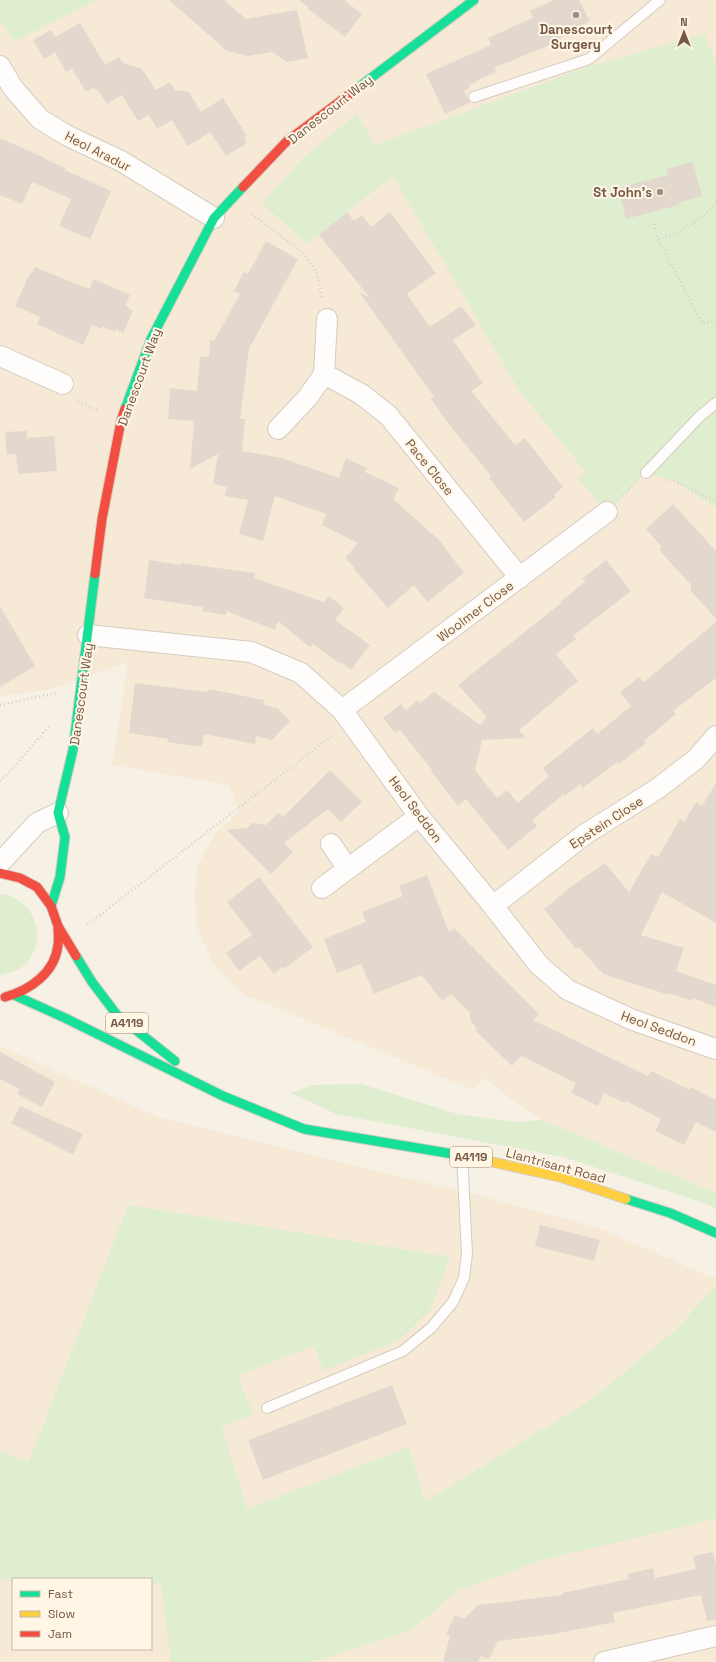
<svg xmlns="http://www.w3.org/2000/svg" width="716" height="1662" font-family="'Space Grotesk',sans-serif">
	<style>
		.residential { fill: #f6ead7 }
		.green { fill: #dfeece }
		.building { fill: #e3d8cd }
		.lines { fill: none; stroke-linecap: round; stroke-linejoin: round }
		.lane-casing { stroke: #d5cbc0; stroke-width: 12 }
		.street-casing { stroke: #d5cbc0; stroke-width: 22 }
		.fast-casing { stroke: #d7ccc1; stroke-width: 11 }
		.slow-casing { stroke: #d7ccc1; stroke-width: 11 }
		.jam-casing { stroke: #d7ccc1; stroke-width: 11 }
		.path { stroke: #d7cfc7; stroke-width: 2.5; stroke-dasharray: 1 3; stroke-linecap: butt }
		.lane { stroke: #fefdfb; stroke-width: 10 }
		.street { stroke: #fefdfb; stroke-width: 20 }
		.fast { stroke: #16e098; stroke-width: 9 }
		.slow { stroke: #ffcf43; stroke-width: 9 }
		.jam { stroke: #f24e42; stroke-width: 9 }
		.poi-dot { fill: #a38d7c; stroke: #fff6e6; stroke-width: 1.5 }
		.labels { text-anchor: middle; stroke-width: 4; stroke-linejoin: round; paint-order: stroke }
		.shield { fill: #fff6e6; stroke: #9f8775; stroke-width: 1 }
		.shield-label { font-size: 12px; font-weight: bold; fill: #765844 }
		.poi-label { font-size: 13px; font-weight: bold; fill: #765844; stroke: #fff6e6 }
		.street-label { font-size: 13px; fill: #765844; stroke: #fff6e6 }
	</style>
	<rect width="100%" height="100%" fill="#f6f0e5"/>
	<!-- residential -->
	<path class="residential" d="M 0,0 L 716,0 L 716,1193 L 542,1120 L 512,1100 L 485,1078 L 473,1090 L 243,994 L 213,964 L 196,924 L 195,894 L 197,867 L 215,833 L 239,812 L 229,785 L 112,765 L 128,662 L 47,690 L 0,696 Z
		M 0,1046 L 158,1117 L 481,1196 L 599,1228 L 716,1279 L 716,1662 L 0,1662 L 0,1579 L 13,1581 L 13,1649 L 151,1649 L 151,1579 L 51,1470 L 0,1451 Z"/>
	<!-- green -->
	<path class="green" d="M 0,0 L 97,0 L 14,42 L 0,20 Z
		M 704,34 L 716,62 L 716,508 L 675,481 L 646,473 L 607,512 L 578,478 L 586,472 L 520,392 L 393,176 L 307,244 L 262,203 L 305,156 L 357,114 L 375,145 L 587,67 Z
		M 0,894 C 36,897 50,943 23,966 C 16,972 8,973 0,975 Z
		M 361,1084 L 457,1114 L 516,1122 L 542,1120 L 716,1193 L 716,1209 L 704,1203 L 563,1157 L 336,1114 L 291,1093 L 313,1085 Z
		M 128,1205 L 450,1257 L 431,1309 L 401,1339 L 324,1371 L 313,1346 L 238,1376 L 253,1414 L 222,1427 L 247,1509 L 409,1447 L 425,1502 L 592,1399 L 679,1327 L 716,1284 L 716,1519 L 542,1560 L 457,1591 L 410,1631 L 311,1662 L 171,1662 L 161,1584 L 151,1584 L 151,1579 L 13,1579 L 13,1581 L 0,1579 L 0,1451 L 29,1462 Z"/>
	<!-- building -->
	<path class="building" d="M 169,0 L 224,0 L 246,19 L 297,10 L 308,58 L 287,62 L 272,52 L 248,56 L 227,51 Z
		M 299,0 L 344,0 L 362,14 L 345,37 L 307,8 L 309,8 Z
		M 554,0 L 579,0 L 590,21 L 560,38 L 561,40 L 494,68 L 496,72 L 476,81 L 477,82 L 469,85 L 470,88 L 464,91 L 470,103 L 445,114 L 426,74 L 491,45 L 488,38 L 533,18 L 530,11 Z
		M 80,23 L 105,65 L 119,57 L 123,63 L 142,69 L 156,90 L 170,82 L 175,90 L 189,92 L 201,112 L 223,98 L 247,136 L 244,138 L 247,143 L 226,156 L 210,132 L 188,146 L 172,120 L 157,129 L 149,115 L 138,121 L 122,95 L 107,104 L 97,89 L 96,91 L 94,87 L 86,92 L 72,69 L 66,72 L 55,52 L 44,59 L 33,40 L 51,30 L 55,37 Z
		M 0,138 L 43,157 L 43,158 L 65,168 L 65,170 L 111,191 L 90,239 L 59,226 L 71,199 L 32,182 L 22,204 L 0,195 Z
		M 693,162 L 702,196 L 678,203 L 679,205 L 626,219 L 618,188 L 668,175 L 667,169 Z
		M 347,212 L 354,221 L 362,215 L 371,227 L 390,212 L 436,273 L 407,294 L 430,327 L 461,306 L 476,325 L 453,340 L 483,383 L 471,391 L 515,445 L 525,438 L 563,487 L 554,495 L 556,497 L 524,522 L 489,478 L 491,476 L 447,422 L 431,399 L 434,397 L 359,292 L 370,298 L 319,235 Z
		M 266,241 L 298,259 L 249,349 L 240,419 L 245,419 L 242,451 L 282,458 L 339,478 L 346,458 L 367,468 L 365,472 L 399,488 L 393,499 L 439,540 L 464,573 L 427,602 L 414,585 L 388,608 L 353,568 L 354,567 L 345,558 L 358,543 L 322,525 L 326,514 L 275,496 L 263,541 L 239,534 L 248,500 L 225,496 L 227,487 L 213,484 L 218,454 L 190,469 L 194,421 L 168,419 L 170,388 L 197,391 L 200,357 L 209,357 L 210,340 L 214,341 L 240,294 L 234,291 L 244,272 L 248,274 Z
		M 35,267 L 89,289 L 94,279 L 130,295 L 125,305 L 133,311 L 123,333 L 116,329 L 115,332 L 102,326 L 101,329 L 92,325 L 83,345 L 37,324 L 40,317 L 15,306 L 30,273 L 32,273 Z
		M 27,431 L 27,438 L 54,436 L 57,471 L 18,474 L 16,454 L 7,455 L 5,432 Z
		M 673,504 L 716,551 L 716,619 L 691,591 L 691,585 L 659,550 L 662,547 L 646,529 Z
		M 149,560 L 181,565 L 181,563 L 255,573 L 254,578 L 324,602 L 329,596 L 344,608 L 335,620 L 370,645 L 351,670 L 341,662 L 340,664 L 313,644 L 310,647 L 278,621 L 275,630 L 226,611 L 226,615 L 202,611 L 203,607 L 144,598 Z
		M 606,560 L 631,591 L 573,636 L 576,639 L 556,654 L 578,681 L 519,730 L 526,738 L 482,740 L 475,770 L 497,798 L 507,790 L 518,803 L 549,776 L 543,768 L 593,728 L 597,734 L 631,706 L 620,692 L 639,677 L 644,682 L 716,622 L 716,678 L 673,711 L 676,714 L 644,741 L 646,743 L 619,764 L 617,762 L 583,788 L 580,784 L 565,796 L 564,794 L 532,820 L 537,826 L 508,850 L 466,799 L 458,806 L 431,771 L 432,770 L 400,730 L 395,733 L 383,718 L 401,704 L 406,710 L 418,700 L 420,703 L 434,692 L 480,725 L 487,717 L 458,685 L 561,603 L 560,602 L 585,582 L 582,579 Z
		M 0,606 L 35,666 L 0,687 Z
		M 135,683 L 208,692 L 209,689 L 264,700 L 263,705 L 277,708 L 290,721 L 272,740 L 256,736 L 255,744 L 204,734 L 202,747 L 167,742 L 168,739 L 129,733 Z
		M 330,770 L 362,802 L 341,822 L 328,809 L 284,843 L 293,852 L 271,874 L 227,830 L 247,828 L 252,823 L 266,825 L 278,813 L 283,817 Z
		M 716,783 L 716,923 L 662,892 L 641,935 L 684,948 L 676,971 L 716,985 L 716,1007 L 693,998 L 692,1001 L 669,993 L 669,995 L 603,974 L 579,947 L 576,949 L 544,909 L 572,886 L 605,863 L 629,892 L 651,854 L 658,857 L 680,819 L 684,822 L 696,802 L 702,806 Z
		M 427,875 L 449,932 L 454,928 L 539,1014 L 533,1020 L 648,1076 L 651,1071 L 690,1090 L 691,1087 L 716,1100 L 716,1132 L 696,1122 L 684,1145 L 655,1131 L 661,1119 L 626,1101 L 625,1103 L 604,1093 L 598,1106 L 571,1093 L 576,1083 L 521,1056 L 512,1066 L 475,1030 L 477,1029 L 470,1020 L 470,1013 L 451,994 L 442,1001 L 422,975 L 374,994 L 361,964 L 337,973 L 324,939 L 366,922 L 362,912 L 403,896 L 399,886 Z
		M 259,877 L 313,947 L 284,969 L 282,967 L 274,974 L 260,956 L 239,971 L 226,953 L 252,935 L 227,902 Z
		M 0,1052 L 55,1082 L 42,1107 L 17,1094 L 19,1089 L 0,1079 Z
		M 20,1106 L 83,1134 L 73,1155 L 11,1123 Z
		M 540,1225 L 600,1240 L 594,1261 L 535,1246 Z
		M 392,1385 L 407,1424 L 263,1480 L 248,1440 Z
		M 713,1552 L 716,1565 L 716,1620 L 707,1621 L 701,1595 L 613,1613 L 615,1622 L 554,1634 L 498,1641 L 489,1659 L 481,1656 L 478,1662 L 443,1662 L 450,1636 L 446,1634 L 455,1615 L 464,1619 L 478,1605 L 562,1595 L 562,1593 L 629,1579 L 628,1574 L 653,1568 L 655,1578 L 696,1569 L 693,1556 Z"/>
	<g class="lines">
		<!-- lane casing -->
		<g class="lane-casing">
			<path id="lane" d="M 474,97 L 589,59 L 660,0
				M 646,473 L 700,416 L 716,403
				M 267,1408 L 403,1351 L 431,1328 L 453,1302 L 464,1278 L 467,1253 L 462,1155"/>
		</g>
		<!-- street casing -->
		<g class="street-casing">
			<path id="street" d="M 0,66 L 13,88 L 40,119 L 66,135 L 121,161 L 214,218
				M 0,356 L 63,384
				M 324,374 L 361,394 L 388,415 L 520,578
				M 278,429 L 308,397 L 324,374 L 327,319
				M 88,635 L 251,652 L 301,673 L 342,710 L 419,816 L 493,906 L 539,965 L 568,990 L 633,1020 L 716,1049
				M 342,710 L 607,512
				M 331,844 L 348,869
				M 0,863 L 37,823 L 58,813
				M 322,888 L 419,816
				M 493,906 L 584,835 L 657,789 L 696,759 L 716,736
				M 604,1662 L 716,1636"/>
		</g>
		<!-- fast casing -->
		<g class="fast-casing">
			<path id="fast" d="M 351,93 L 474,0
				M 125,409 L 151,339 L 214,218 L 243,187
				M 51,906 L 60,877 L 65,837 L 58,813 L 73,750 L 95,574
				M 76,956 L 92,982 L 117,1015 L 175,1061
				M 14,995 L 65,1018 L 223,1096 L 304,1129 L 465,1156
				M 626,1199 L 670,1213 L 716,1233"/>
		</g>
		<!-- slow casing -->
		<g class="slow-casing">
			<path id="slow" d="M 465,1156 L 560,1177 L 626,1199"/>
		</g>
		<!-- jam casing -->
		<g class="jam-casing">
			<path id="jam" d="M 243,187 L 287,141 L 351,93
				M 95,574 L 102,519 L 121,421 L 125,409
				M 0,873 L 20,878 L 37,887 L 51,906 L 58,926 L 76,956
				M 5,997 C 30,990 55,973 58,945 C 59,939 58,932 58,926"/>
		</g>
		<!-- path -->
		<path class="path" d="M 252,214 L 303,253 L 316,271 L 322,297
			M 654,224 L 658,239 L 702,323 L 708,323 L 716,320
			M 658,239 C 682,231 701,222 716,202
			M 78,402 L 99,411
			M 666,479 L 675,481 L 716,502
			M 623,496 L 633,486
			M 0,705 L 56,693
			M 0,781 L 14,767 L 50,725
			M 87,925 L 333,735"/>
		<!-- lane -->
		<use href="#lane" class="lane"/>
		<!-- street -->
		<use href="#street" class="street"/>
		<!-- fast -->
		<use href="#fast" class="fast"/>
		<!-- slow -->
		<use href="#slow" class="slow"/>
		<!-- jam -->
		<use href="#jam" class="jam"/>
	</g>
	<!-- markers -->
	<g class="poi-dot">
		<circle cx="576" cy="15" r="4"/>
		<circle cx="660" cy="192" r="4"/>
	</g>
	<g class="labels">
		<!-- shield labels -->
		<g class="shield">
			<rect x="106" y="1013" width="42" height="20" rx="3"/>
			<rect x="450" y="1147" width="42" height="20" rx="3"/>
		</g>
		<g class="shield-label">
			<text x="127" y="1027">A4119</text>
			<text x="471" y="1161">A4119</text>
		</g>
		<!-- poi labels -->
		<g class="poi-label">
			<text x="576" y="34">Danescourt<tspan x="576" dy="15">Surgery</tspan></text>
			<text x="652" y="197" text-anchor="end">St John's</text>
		</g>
		<!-- street labels -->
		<g class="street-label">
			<text transform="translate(330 109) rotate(-38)" y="5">Danescourt Way</text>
			<text transform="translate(98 151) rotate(27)" y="5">Heol Aradur</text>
			<text transform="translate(139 377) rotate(-70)" y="5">Danescourt Way</text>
			<text transform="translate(430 467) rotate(51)" y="5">Pace Close</text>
			<text transform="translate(475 611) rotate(-37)" y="5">Woolmer Close</text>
			<text transform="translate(81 694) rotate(-82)" y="5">Danescourt Way</text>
			<text transform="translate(416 809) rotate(53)" y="5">Heol Seddon</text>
			<text transform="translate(606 822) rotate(-33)" y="5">Epstein Close</text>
			<text transform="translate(659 1028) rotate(20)" y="5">Heol Seddon</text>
			<text transform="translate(556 1165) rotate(15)" y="5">Llantrisant Road</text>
		</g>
	</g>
	<!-- legend -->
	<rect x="12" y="1578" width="140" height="72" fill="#fff6e6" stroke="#c8b7a5"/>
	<rect x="20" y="1591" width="20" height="6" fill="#16e098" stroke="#c8b7a5"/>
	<text x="48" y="1598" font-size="12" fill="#765844">Fast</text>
	<rect x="20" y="1611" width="20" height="6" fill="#ffcf43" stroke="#c8b7a5"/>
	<text x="48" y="1618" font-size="12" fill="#765844">Slow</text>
	<rect x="20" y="1631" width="20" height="6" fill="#f24e42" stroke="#c8b7a5"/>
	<text x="48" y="1638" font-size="12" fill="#765844">Jam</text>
	<!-- north arrow -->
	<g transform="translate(684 32)" stroke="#fff6e6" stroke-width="3" paint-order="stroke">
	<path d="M0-3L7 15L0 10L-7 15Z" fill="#765844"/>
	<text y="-6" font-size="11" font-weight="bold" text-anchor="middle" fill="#765844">N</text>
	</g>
</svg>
